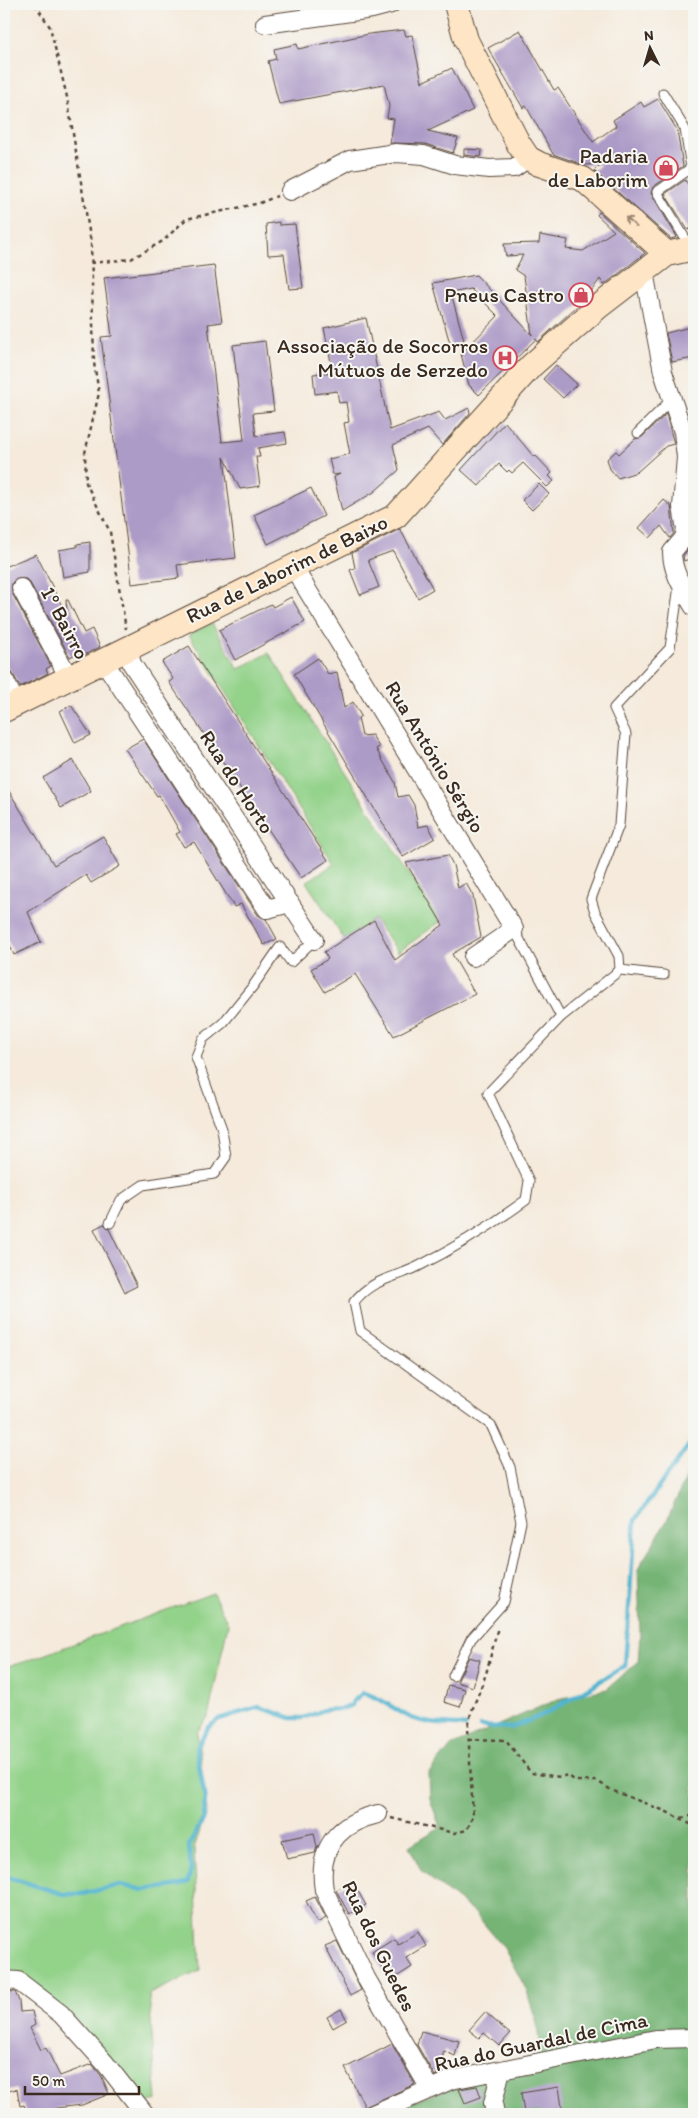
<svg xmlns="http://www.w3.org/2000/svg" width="698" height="2118" font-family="Itim,sans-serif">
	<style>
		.green { fill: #92d289; stroke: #667e54 }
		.forest { fill: #75b475; stroke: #586f4a }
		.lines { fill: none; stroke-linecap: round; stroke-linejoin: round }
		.stream { stroke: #51b4d0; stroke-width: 4.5 }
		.building { fill: #ad9bc7 }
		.lane-casing { stroke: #57473a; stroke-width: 11 }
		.street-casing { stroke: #57473a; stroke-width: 20 }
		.secondary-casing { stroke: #57473a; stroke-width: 26 }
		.path { stroke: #57473a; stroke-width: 2.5; stroke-dasharray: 4 4; stroke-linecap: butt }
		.lane { stroke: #fff; stroke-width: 9 }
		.street { stroke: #fff; stroke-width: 18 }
		.secondary { stroke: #fde5c5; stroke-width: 24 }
		.oneway { stroke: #9c8872 }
		.labels { text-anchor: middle; stroke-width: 4; stroke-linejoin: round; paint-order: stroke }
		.poi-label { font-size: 21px; fill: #3b2a1e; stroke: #f6f6f2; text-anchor: end }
		.street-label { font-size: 21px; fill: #3b2a1e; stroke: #f6f6f2 }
	</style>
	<rect width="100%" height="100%" fill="#f6f6f2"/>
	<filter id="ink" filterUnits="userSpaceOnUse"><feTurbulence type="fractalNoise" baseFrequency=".02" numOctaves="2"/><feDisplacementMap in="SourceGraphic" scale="10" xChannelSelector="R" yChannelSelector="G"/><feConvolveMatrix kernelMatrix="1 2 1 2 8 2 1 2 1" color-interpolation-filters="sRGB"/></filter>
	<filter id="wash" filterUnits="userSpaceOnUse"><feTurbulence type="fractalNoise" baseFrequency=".0096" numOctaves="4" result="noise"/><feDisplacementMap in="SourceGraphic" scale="20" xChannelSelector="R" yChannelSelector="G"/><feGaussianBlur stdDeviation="1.12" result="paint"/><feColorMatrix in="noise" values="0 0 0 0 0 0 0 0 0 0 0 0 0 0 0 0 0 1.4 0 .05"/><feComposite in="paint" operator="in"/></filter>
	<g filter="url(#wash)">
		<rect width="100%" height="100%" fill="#f5eadb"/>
		<!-- green -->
		<path class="green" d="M 212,623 L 238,669 L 269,653 L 440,922 L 398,952 L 374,919 L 344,939 L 306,882 L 334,864 L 189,635 Z
			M 213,1593 L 228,1624 L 208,1717 L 197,1732 L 207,1810 L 194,1848 L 200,1971 L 149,1994 L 157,2101 L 144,2104 L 99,2047 L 4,1973 L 4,1667 L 24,1662 Z"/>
		<!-- forest -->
		<path class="forest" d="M 694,1460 L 694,2114 L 407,2114 L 405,2105 L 540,2054 L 537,2023 L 526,1989 L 504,1948 L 475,1913 L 422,1872 L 409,1846 L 440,1827 L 430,1799 L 429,1773 L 451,1746 L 558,1699 L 607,1689 L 638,1662 L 640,1634 L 638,1569 L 666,1522 Z"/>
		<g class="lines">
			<!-- stream -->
			<path class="stream" d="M 694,1098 L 694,1101
				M 480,1726 L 511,1728 L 547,1713 L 625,1666 L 635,1520 L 694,1438
				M 4,1876 L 63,1894 L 82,1894 L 120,1885 L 144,1890 L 181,1885 L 188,1882 L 191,1869 L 189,1845 L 204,1818 L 205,1798 L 196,1749 L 208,1728 L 219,1719 L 259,1707 L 291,1718 L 303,1718 L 324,1710 L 342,1709 L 352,1705 L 353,1701 L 363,1693 C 382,1697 395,1711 412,1718 C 429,1725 447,1724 466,1726"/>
		</g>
		<g id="blocks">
			<!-- building -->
			<path class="building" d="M 404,30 L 406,36 L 412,35 L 422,82 L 452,68 L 473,110 L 428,131 L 458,138 L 453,153 L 425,144 L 390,143 L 394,119 L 387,118 L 389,106 L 384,84 L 279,104 L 268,61 L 276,59 L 274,49 L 297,44 L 298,49 L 369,34 Z
				M 520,30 L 554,90 L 558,88 L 593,142 L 616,126 L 613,120 L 641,102 L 644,107 L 658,99 L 677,130 L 683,166 L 653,187 L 651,193 L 677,237 L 671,239 L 594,171 L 601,164 L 584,165 L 553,154 L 526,106 L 523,108 L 488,48 Z
				M 464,149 L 482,150 L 481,157 L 464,155 Z
				M 685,180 L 694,193 L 694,226 L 688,230 L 665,194 Z
				M 599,212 L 645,253 L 604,285 L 600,279 L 587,297 L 538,342 L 536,339 L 479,395 L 469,385 L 461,354 L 498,316 L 471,289 L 451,293 L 464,340 L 451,347 L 433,283 L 476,275 L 532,335 L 524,276 L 515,270 L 523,255 L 506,256 L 504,244 L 539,243 L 540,235 L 568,240 L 566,249 L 583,251 L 614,231 L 597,215 Z
				M 279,222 L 279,225 L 295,224 L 303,288 L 289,289 L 284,254 L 268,255 L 266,224 Z
				M 214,265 L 222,322 L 208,324 L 222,442 L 244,440 L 233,345 L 265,341 L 274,411 L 253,413 L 256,436 L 285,432 L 287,443 L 258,448 L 260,457 L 256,457 L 260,486 L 240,489 L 224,457 L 236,558 L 177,565 L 179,578 L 132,584 L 101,337 L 112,336 L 104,278 Z
				M 366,318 L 390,430 L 439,412 L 445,420 L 469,408 L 470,413 L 442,445 L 428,429 L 393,445 L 399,470 L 374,492 L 342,511 L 334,477 L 340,474 L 333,475 L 329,459 L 350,454 L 344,423 L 349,422 L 346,402 L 339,403 L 337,391 L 315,394 L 313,374 L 333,372 L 324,328 Z
				M 694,326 L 694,358 L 672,362 L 666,333 Z
				M 556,365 L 577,384 L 563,398 L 543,379 Z
				M 666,414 L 674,444 L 666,446 L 637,472 L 618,478 L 610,469 L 607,459 L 616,451 L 619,454 L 635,439 L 642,437 Z
				M 505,422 L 534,457 L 536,456 L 552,473 L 549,476 L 554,481 L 547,487 L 523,463 L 512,473 L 509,470 L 507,472 L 499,464 L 479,486 L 461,470 Z
				M 539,484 L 549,494 L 532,510 L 522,500 Z
				M 311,488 L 324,516 L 268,544 L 254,515 Z
				M 664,500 L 671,506 L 674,533 L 670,538 L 661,526 L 650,538 L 639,528 Z
				M 400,529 L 433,589 L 418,598 L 393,551 L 368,560 L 379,587 L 360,595 L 350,570 L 355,568 L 352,553 Z
				M 694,541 L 694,557 L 684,561 L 683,556 Z
				M 90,542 L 90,572 L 63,577 L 59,550 L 77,547 L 77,544 Z
				M 36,554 L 67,616 L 66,600 L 68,600 L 84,633 L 92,629 L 100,647 L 78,658 L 76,654 L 70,657 L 30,583 L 26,579 L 16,578 L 12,583 L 12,593 L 51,666 L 46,669 L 48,673 L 20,687 L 13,674 L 4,663 L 4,567 Z
				M 291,597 L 305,622 L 235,660 L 219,630 L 271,604 L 273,607 Z
				M 189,646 L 328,860 L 301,878 L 169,682 L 173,679 L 162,662 Z
				M 318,658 L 328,674 L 337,672 L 344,708 L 353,702 L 361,716 L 358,718 L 362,736 L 372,735 L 379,747 L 376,749 L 395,782 L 398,797 L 408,795 L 414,805 L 418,827 L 428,825 L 435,838 L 403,857 L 294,674 Z
				M 71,705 L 91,735 L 75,743 L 60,711 Z
				M 143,739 L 258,915 L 266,919 L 277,939 L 264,945 L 241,904 L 234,907 L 194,842 L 184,847 L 176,834 L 180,832 L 159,795 L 157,796 L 125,749 Z
				M 73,760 L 91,791 L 61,808 L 43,778 Z
				M 4,783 L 54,865 L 103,836 L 120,866 L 91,883 L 86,875 L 28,912 L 41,942 L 14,955 L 4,932 Z
				M 448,855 L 453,865 L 458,888 L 466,883 L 473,896 L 481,937 L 452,954 L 475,994 L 394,1036 L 355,974 L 325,992 L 311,969 L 328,959 L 324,952 L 374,920 L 395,960 L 443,925 L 406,863 Z
				M 104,1224 L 109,1229 L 137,1286 L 125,1292 L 94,1229 Z
				M 469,1657 L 480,1660 L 473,1687 L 457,1682 Z
				M 448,1685 L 465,1689 L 460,1707 L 444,1702 Z
				M 314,1833 L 317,1847 L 315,1853 L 287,1859 L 282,1840 Z
				M 352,1881 L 366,1905 L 349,1914 L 336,1890 Z
				M 315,1897 L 326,1918 L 317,1923 L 306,1901 Z
				M 418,1932 L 426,1946 L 406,1958 L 412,1967 L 390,1981 L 372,1952 L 394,1938 L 398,1944 Z
				M 337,1941 L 361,1990 L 350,1996 L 325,1946 Z
				M 4,1991 L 15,1992 L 19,2001 L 20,2012 L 32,2011 L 35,2025 L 30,2028 L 41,2050 L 46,2048 L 60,2076 L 92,2064 L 102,2077 L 109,2094 L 82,2105 L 56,2108 L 57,2114 L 27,2114 L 24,2105 L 20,2106 L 17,2089 L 4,2092 Z
				M 341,2009 L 347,2020 L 333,2028 L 327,2017 Z
				M 485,2012 L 510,2034 L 499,2046 L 484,2033 L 479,2038 L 469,2030 Z
				M 421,2031 L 459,2041 L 455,2056 L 444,2051 L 438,2074 L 435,2076 L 417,2045 Z
				M 392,2044 L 415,2084 L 365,2107 L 345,2068 Z
				M 477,2086 L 481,2097 L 465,2103 L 459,2089 Z
				M 559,2087 L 563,2114 L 540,2114 L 539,2111 L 524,2113 L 521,2093 Z"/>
		</g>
	</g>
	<g filter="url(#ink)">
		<use href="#blocks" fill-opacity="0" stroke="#57473a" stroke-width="1"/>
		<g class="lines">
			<!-- lane casing -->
			<g class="lane-casing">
				<path id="lane" d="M 663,93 L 685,129 L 691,168 L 657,192 L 691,248
					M 638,433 L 672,399
					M 620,970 L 619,956 L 595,912 L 591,899 L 619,825 L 626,734 L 614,708 L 670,648 L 679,586
					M 561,1017 L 620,970 L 664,975
					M 110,1223 L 121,1200 L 143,1185 L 214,1174 L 226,1157 L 222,1129 L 196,1057 L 203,1039 L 223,1023 L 253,986 L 280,947 L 291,962 L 314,940
					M 453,1676 L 471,1639 L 504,1602 L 521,1522 L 510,1467 L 491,1425 L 360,1331 L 354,1302 C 372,1279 392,1279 417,1267 C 455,1248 492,1225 526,1200 L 529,1181 L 488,1093 L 561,1017 L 514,929"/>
			</g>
			<!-- street casing -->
			<g class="street-casing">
				<path id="street" d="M 265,24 L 372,9 L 391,4
					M 290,191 L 350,160 L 396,153 L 424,155 L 455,165 L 489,169 L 514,168 L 528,158
					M 644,272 L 663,372 L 683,432 L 686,457 L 682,507 L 686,530 L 684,538 L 672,552 C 672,572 684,590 694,607
					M 292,565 L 514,929 L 473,957
					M 21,588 L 69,678
					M 127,647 L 132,664 L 314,940
					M 103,660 L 267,909 L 290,903
					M 4,679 L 16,704
					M 378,1814 C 338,1823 317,1848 324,1890 L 366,1978 L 430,2089
					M 4,1980 L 18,1981 L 61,2014 L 105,2063 L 145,2114
					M 373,2114 L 451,2080 L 656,2039 L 694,2038
					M 495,2114 L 493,2103 L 501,2070"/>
			</g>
			<!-- secondary casing -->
			<g class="secondary-casing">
				<path id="secondary" d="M 456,4 L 466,40 L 518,143 L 528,158 L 539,164 L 583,179 L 667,254
					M 4,710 L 396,516 L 531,366 L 598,307 L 667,254 L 694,248"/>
			</g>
			<!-- path -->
			<path class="path" d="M 35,4 L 50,27 L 67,97 L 91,243 L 94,363 L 99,393 L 85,453 L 86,483 L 110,532 L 126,629
				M 91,263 L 131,259 L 163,241 L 186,219 L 260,203 L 277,196
				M 468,1739 L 506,1740 L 531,1773 L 560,1777 L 568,1775 L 575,1781 L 597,1781 L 611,1790 L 665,1811 L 694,1826
				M 391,1818 L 454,1833 L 467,1830 L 473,1816 L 468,1728 L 471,1713 L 486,1674 L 498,1627
				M 681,1818 L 694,1815"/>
			<!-- lane -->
			<use href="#lane" class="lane"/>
			<!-- street -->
			<use href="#street" class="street"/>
			<!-- secondary -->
			<use href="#secondary" class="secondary"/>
		</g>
		<!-- one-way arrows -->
		<defs><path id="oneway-shaft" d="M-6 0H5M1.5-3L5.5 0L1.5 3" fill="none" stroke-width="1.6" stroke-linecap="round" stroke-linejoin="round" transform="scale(1.25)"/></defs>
		<use class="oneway" href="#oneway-shaft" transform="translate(631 222) rotate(-138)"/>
	</g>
	<!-- icons -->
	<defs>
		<g id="shop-ring" transform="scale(1.25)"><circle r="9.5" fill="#f6f6f2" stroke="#d1495b" stroke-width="1.5"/><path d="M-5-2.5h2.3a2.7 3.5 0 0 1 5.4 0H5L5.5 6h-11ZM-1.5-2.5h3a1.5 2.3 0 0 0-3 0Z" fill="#d1495b"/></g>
		<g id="hospital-ring" transform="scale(1.25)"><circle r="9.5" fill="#f6f6f2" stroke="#d1495b" stroke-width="1.5"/><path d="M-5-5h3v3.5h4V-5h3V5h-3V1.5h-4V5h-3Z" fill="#d1495b"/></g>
	</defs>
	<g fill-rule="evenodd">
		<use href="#shop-ring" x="666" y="168"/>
		<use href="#shop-ring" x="581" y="295"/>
		<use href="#hospital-ring" x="505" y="358"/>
	</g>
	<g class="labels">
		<!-- poi labels -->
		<g class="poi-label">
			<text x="648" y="163">Padaria<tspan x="648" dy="24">de Laborim</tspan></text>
			<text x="564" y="302">Pneus Castro</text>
			<text x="488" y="353">Associação de Socorros<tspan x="488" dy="24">Mútuos de Serzedo</tspan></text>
		</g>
		<!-- street labels -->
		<g class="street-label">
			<text transform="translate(287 569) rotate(-26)" y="7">Rua de Laborim de Baixo</text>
			<text transform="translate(65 623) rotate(62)" y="7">1º Bairro</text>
			<text transform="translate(435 757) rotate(59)" y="7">Rua António Sérgio</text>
			<text transform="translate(237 782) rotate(57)" y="7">Rua do Horto</text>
			<text transform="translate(379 1946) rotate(64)" y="7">Rua dos Guedes</text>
			<text transform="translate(541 2042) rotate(-12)" y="7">Rua do Guardal de Cima</text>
		</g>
	</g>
	<!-- margin -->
	<rect width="698" height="2118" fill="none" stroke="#f6f6f2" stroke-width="20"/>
	<!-- north arrow -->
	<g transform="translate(650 48) rotate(355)" stroke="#f6f6f2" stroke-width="4" paint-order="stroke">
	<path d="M0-4L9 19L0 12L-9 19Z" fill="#3b2a1e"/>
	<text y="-8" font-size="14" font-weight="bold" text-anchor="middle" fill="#3b2a1e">N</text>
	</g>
	<!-- scale -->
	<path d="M25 2086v8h114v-8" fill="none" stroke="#3b2a1e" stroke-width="2.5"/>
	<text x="32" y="2086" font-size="15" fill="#3b2a1e" stroke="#f6f6f2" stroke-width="4" paint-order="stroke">50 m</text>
</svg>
